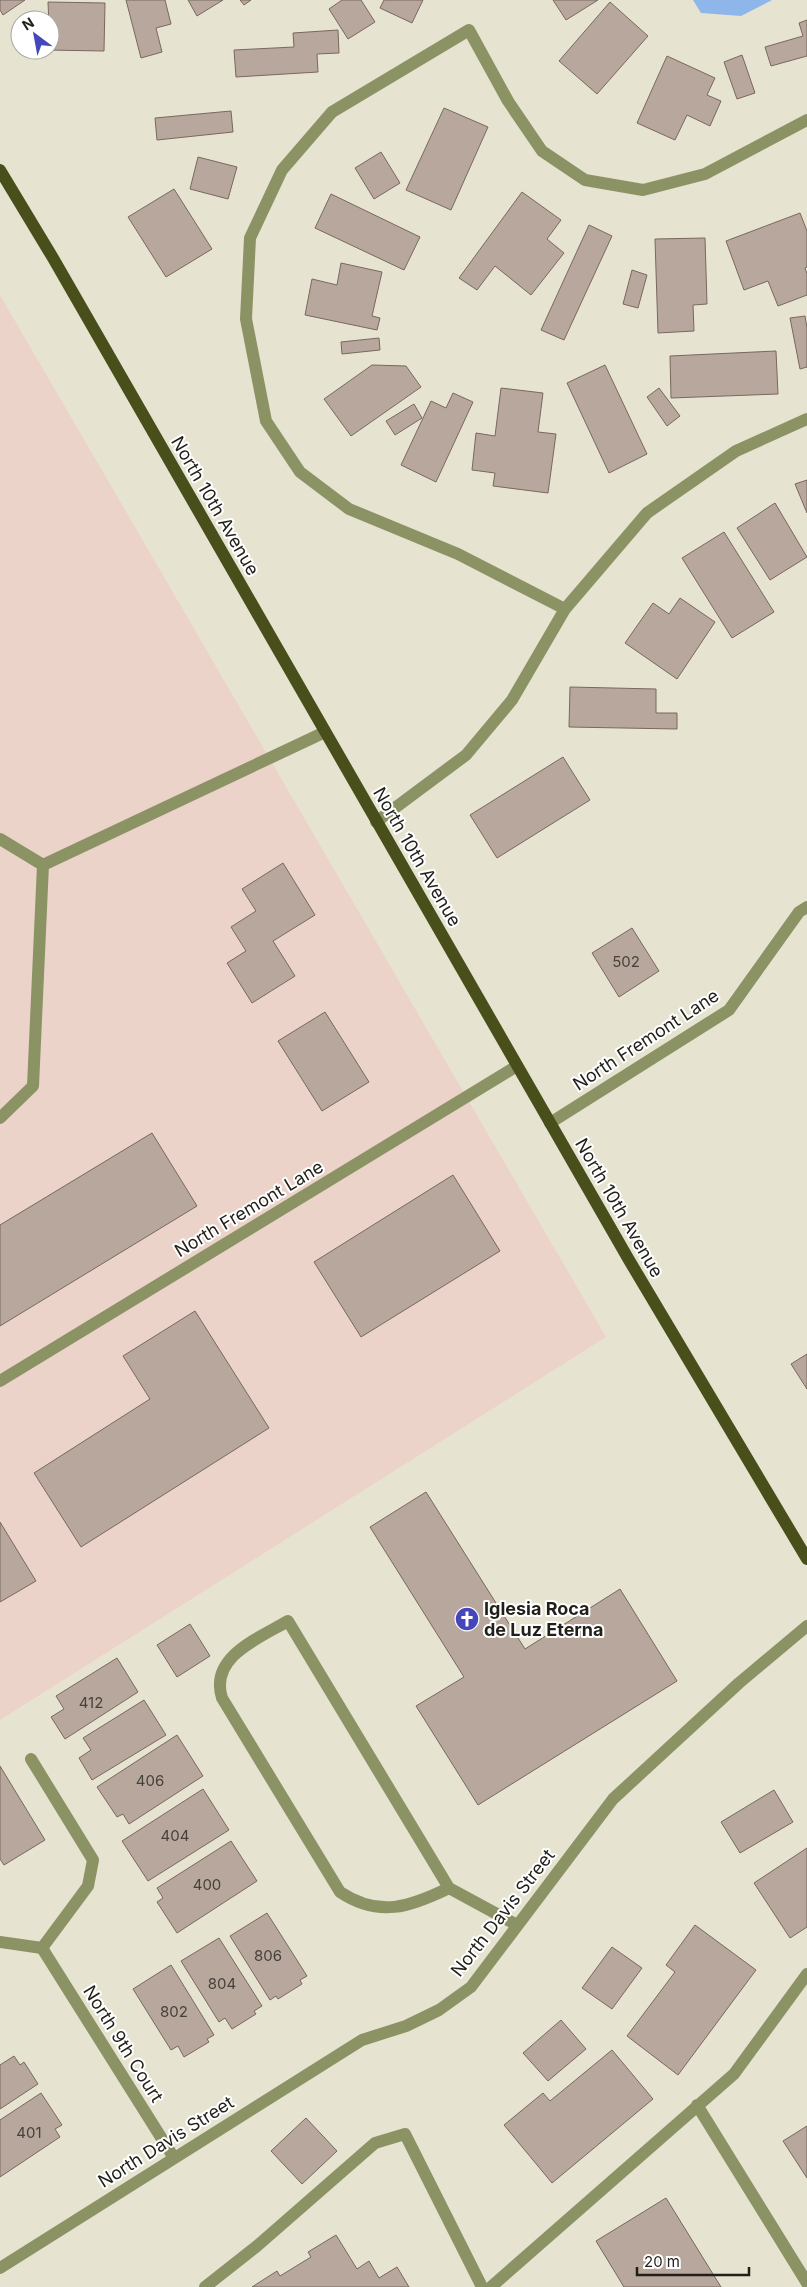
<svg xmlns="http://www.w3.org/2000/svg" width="807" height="2287" font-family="Inter,sans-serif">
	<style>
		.industrial { fill: #ebd3c9 }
		.water { fill: #8fb6ea }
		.building { fill: #b8a79d; stroke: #78685f }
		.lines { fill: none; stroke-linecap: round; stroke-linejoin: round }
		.lane { stroke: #8b9365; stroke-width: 12 }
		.street { stroke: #8b9365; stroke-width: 12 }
		.primary { stroke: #484f1a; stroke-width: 12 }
		.labels { text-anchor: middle; stroke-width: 4; stroke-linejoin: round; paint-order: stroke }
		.number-label { font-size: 15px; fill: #46413a }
		.street-label { font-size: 18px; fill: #201f19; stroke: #fff }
		.poi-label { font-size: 18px; font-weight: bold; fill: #201f19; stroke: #fff; text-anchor: start }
	</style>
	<rect width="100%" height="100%" fill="#e7e3d1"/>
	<!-- industrial -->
	<path class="industrial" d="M 0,295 L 606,1337 L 0,1720 Z"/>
	<!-- water -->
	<path class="water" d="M 693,0 L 772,0 L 741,16 L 701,13 Z"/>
	<!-- building -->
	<path class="building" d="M 0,0 L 25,0 L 3,15 L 0,10 Z
		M 126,0 L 165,0 L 171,24 L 156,28 L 162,52 L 141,58 Z
		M 188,0 L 223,0 L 197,16 Z
		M 240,0 L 251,0 L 244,5 Z
		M 342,0 L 361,0 L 375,22 L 348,39 L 329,9 Z
		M 384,0 L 423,0 L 412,23 L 380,8 Z
		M 553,0 L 598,0 L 566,20 Z
		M 48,2 L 105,3 L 104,51 L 47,50 L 50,50 Z
		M 610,2 L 648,36 L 597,94 L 559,61 Z
		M 807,20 L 807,56 L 771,66 L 765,47 L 803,36 L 799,23 Z
		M 338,30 L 339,53 L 317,54 L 318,72 L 236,77 L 234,50 L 294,47 L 293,33 Z
		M 742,55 L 755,93 L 737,99 L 724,62 Z
		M 667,56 L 715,78 L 707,95 L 721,101 L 710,126 L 687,115 L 675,140 L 637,123 Z
		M 444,108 L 488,127 L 451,210 L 406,190 Z
		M 231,111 L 233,132 L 157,140 L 155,118 Z
		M 381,152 L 400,183 L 374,199 L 355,168 Z
		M 198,157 L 237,167 L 228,199 L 190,189 Z
		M 174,189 L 212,249 L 166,277 L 128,217 Z
		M 522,192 L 561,220 L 547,239 L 564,253 L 531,295 L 495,266 L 477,290 L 459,278 Z
		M 331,194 L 420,237 L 404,270 L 315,228 Z
		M 800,213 L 807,231 L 807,267 L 805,268 L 807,274 L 807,295 L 778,306 L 768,281 L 744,290 L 726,241 Z
		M 589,225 L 612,236 L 564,340 L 541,330 Z
		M 705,238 L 707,304 L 693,305 L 694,331 L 658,333 L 655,239 Z
		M 341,263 L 382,272 L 372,316 L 380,318 L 377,330 L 305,315 L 312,279 L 337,285 Z
		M 632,270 L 647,275 L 638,308 L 623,304 Z
		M 805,316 L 807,328 L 807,367 L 800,369 L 790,318 Z
		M 379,338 L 380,350 L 342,354 L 341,342 Z
		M 776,351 L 778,394 L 671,398 L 670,356 Z
		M 372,365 L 406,366 L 421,387 L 351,436 L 324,399 Z
		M 605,365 L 647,454 L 609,473 L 567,383 Z
		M 501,388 L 543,393 L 538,432 L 556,434 L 548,493 L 493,486 L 495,473 L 472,470 L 476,433 L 495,436 Z
		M 659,388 L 680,416 L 667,426 L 647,397 Z
		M 453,393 L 473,402 L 436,482 L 401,465 L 431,401 L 446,408 Z
		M 414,404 L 422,418 L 395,435 L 386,421 Z
		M 807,480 L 807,513 L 795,484 Z
		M 775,503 L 807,557 L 770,580 L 737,528 Z
		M 724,532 L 774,612 L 732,638 L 682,558 Z
		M 680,598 L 715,622 L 677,679 L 625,643 L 653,603 L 669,614 Z
		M 570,687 L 656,689 L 656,713 L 677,713 L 677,729 L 569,727 Z
		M 563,757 L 590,800 L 497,858 L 470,815 Z
		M 283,863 L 315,915 L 273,941 L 295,976 L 252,1003 L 227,963 L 246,951 L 231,927 L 256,911 L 242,889 Z
		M 632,928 L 659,971 L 619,997 L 592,953 Z
		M 325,1012 L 369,1082 L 322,1111 L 278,1041 Z
		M 152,1133 L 197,1206 L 0,1326 L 0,1225 Z
		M 453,1175 L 500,1251 L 361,1337 L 314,1262 Z
		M 195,1311 L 269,1428 L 81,1547 L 34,1473 L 150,1399 L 123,1356 Z
		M 807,1354 L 807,1389 L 791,1364 Z
		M 426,1492 L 525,1649 L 620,1589 L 677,1681 L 478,1805 L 416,1706 L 464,1677 L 370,1527 Z
		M 0,1522 L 36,1581 L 0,1602 Z
		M 190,1624 L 210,1656 L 177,1677 L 157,1645 Z
		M 117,1658 L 138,1692 L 65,1739 L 51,1717 L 64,1709 L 56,1696 Z
		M 144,1700 L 166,1735 L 92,1780 L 79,1758 L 91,1750 L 83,1738 Z
		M 177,1735 L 203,1776 L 129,1824 L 123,1814 L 117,1817 L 97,1787 Z
		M 0,1766 L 45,1840 L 4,1865 L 0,1859 Z
		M 203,1789 L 229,1830 L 148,1881 L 122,1841 Z
		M 774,1790 L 793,1822 L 740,1853 L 721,1822 Z
		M 231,1841 L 257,1881 L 177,1933 L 157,1902 L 163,1898 L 157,1888 Z
		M 807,1848 L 807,1927 L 790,1938 L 754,1883 Z
		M 267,1913 L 307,1976 L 300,1980 L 302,1984 L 278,1999 L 276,1996 L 270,2000 L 230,1936 Z
		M 695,1925 L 756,1970 L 678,2075 L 627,2036 L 675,1972 L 666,1965 Z
		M 219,1938 L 262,2006 L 254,2011 L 256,2014 L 232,2029 L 225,2018 L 219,2022 L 181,1961 Z
		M 612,1947 L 642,1968 L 612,2009 L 582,1988 Z
		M 171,1965 L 214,2035 L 207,2039 L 209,2042 L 184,2057 L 178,2046 L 171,2050 L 133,1989 Z
		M 561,2020 L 586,2049 L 548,2081 L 523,2053 Z
		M 612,2050 L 653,2099 L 552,2183 L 504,2125 L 543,2093 L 550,2101 Z
		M 14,2056 L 20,2065 L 24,2062 L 38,2084 L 0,2109 L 0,2065 Z
		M 41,2093 L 62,2125 L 55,2129 L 60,2137 L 0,2177 L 0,2120 Z
		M 306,2118 L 337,2151 L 302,2184 L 271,2151 Z
		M 807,2126 L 807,2178 L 783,2141 Z
		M 666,2198 L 721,2287 L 624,2287 L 596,2241 Z
		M 336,2235 L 357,2269 L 369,2261 L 379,2278 L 397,2267 L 409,2287 L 252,2287 L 277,2271 L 280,2276 L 311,2257 L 308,2252 Z"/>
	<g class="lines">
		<!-- lane -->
		<path class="lane" d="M 565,609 L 458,554 L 349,509 L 300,472 L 266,421 L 246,319 L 250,238 L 282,170 L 332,112 L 469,30 L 508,101 L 542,151 L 585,180 L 643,190 L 705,174 L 807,120
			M 376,822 L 466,755 L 512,700 L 565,609 L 647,513 L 736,451 L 807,419
			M 0,839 L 43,865
			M 43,865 L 325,732
			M 0,1118 L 33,1086 L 43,865
			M 449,1888 C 410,1907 379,1918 340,1892 L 222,1698 C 209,1657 259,1638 288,1621 L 449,1888 L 517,1925
			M 0,1942 L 42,1948 L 88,1886 L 93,1860 L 31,1759
			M 697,2105 L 807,2283
			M 205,2287 L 257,2246 L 375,2143 L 405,2134 L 482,2287
			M 491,2287 L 734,2074 L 807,1974"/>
		<!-- street -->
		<path class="street" d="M 550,1123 L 729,1010 L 799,912 L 807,907
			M 0,1381 L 517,1066
			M 42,1948 L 174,2158
			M 0,2268 L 362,2040 L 406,2026 L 439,2010 L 471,1987 L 613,1799 L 739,1683 L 807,1626"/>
		<!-- primary -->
		<path class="primary" d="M 0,170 L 53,258 L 629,1260 L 807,1559"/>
	</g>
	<!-- icons -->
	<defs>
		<g id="church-disc" transform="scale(1.25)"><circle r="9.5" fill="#4546bb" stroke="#fff"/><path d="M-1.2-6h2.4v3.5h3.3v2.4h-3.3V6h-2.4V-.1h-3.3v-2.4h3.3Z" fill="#fff"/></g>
	</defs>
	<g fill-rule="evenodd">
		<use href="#church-disc" x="467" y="1619"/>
	</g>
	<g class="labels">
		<!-- number labels -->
		<g class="number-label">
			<text x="626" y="967">502</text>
			<text x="91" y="1708">412</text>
			<text x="150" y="1786">406</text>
			<text x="175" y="1841">404</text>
			<text x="207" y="1890">400</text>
			<text x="268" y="1961">806</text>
			<text x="222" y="1989">804</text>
			<text x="174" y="2017">802</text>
			<text x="29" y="2138">401</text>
		</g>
		<!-- street labels -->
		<g class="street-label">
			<text transform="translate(215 506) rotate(60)" y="6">North 10th Avenue</text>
			<text transform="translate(417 857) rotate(60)" y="6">North 10th Avenue</text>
			<text transform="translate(646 1040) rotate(-33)" y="6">North Fremont Lane</text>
			<text transform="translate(619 1208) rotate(60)" y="6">North 10th Avenue</text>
			<text transform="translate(249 1209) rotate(-31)" y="6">North Fremont Lane</text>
			<text transform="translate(503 1913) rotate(-52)" y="6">North Davis Street</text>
			<text transform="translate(123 2044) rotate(58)" y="6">North 9th Court</text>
			<text transform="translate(166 2142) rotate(-32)" y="6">North Davis Street</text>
		</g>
		<!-- poi labels -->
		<g class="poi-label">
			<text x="484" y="1615">Iglesia Roca<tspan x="484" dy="21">de Luz Eterna</tspan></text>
		</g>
	</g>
	<!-- north arrow -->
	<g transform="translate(35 35) rotate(328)"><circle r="24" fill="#ffffff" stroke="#a6a5a3"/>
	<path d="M0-4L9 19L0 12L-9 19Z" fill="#4546bb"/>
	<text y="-8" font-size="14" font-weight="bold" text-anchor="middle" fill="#201f19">N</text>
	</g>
	<!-- scale -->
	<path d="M637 2267v8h112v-8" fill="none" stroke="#201f19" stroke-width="2.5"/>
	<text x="644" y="2267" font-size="15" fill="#201f19" stroke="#ffffff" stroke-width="4" paint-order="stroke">20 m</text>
</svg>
